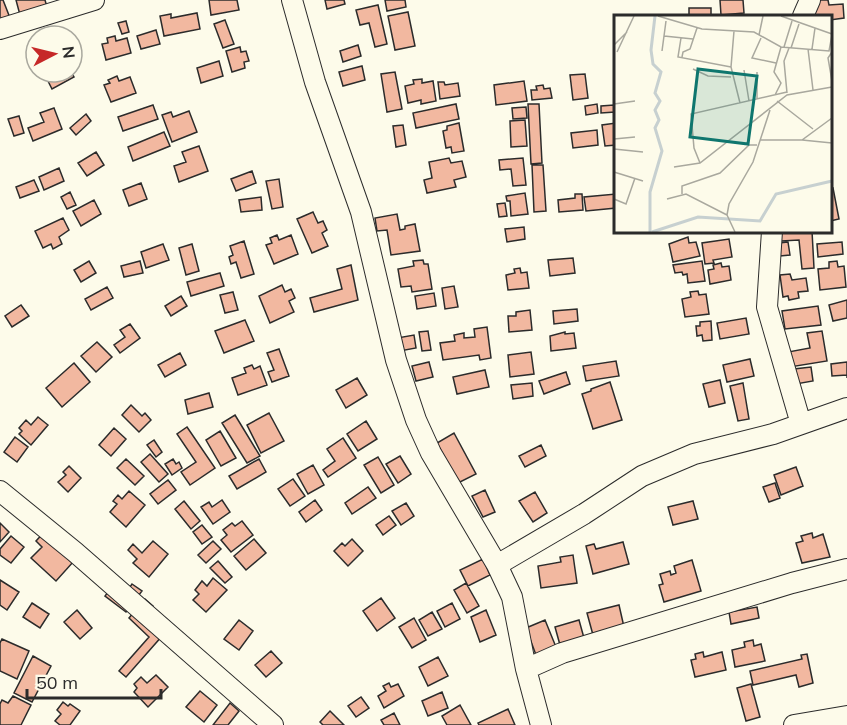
<svg xmlns="http://www.w3.org/2000/svg" width="847" height="725" font-family="Mulish,sans-serif">
	<style>
		.building { fill: #f2b8a0; stroke: #2b2b2b; stroke-width: 1.5 }
		.lines { fill: none; stroke-linecap: round; stroke-linejoin: round }
		.minor-casing { stroke: #2b2b2b; stroke-width: 22 }
		.minor { stroke: #fdfbea; stroke-width: 20 }
		.inset-river { fill: none; stroke: #c7d0d0; stroke-width: 3 }
		.inset-road { fill: none; stroke: #a9a89e; stroke-width: 1.5 }
		.view { fill: #0f766e; fill-opacity: 0.15; stroke: #0f766e; stroke-width: 3 }
		.inset-edge { fill: none; stroke: #2b2b2b; stroke-width: 3 }
	</style>
	<rect width="100%" height="100%" fill="#fdfbea"/>
	<!-- building -->
	<path class="building" d="M 0,0 L 3,0 L 10,18 L 0,23 Z
		M 16,0 L 45,0 L 47,7 L 20,15 Z
		M 209,0 L 237,0 L 239,10 L 211,15 Z
		M 325,0 L 344,0 L 345,4 L 327,9 Z
		M 385,0 L 405,0 L 406,7 L 387,11 Z
		M 720,0 L 743,0 L 744,13 L 721,15 Z
		M 819,0 L 828,0 L 829,5 L 843,4 L 844,18 L 830,20 L 830,16 L 814,16 L 813,4 L 819,3 Z
		M 378,5 L 387,44 L 375,47 L 369,23 L 360,25 L 356,10 Z
		M 689,8 L 711,8 L 711,16 L 689,16 Z
		M 408,12 L 415,46 L 395,50 L 388,16 Z
		M 197,13 L 200,29 L 164,36 L 160,16 L 171,14 L 171,18 Z
		M 225,20 L 234,44 L 223,48 L 214,24 Z
		M 126,21 L 129,32 L 122,34 L 118,23 Z
		M 156,30 L 160,44 L 141,49 L 137,36 Z
		M 115,36 L 116,41 L 127,38 L 131,53 L 106,60 L 102,44 L 108,43 L 107,38 Z
		M 358,45 L 361,56 L 343,62 L 340,51 Z
		M 240,47 L 241,52 L 246,51 L 249,61 L 244,62 L 245,68 L 232,72 L 226,51 Z
		M 219,61 L 223,76 L 201,83 L 197,68 Z
		M 362,66 L 365,80 L 343,86 L 339,72 Z
		M 51,72 L 71,72 L 74,77 L 52,89 L 45,75 Z
		M 395,72 L 402,109 L 387,112 L 381,74 Z
		M 585,74 L 588,98 L 573,100 L 570,75 Z
		M 117,76 L 119,81 L 130,77 L 136,93 L 111,102 L 104,85 L 110,83 L 108,80 Z
		M 422,79 L 422,83 L 433,81 L 436,101 L 421,104 L 421,100 L 408,103 L 405,86 L 414,84 L 413,80 Z
		M 524,81 L 527,101 L 496,105 L 494,85 Z
		M 438,82 L 444,82 L 445,85 L 458,83 L 460,96 L 440,99 Z
		M 543,85 L 544,89 L 550,88 L 552,98 L 532,100 L 531,90 L 537,90 L 536,86 Z
		M 456,104 L 459,119 L 416,128 L 413,113 Z
		M 528,104 L 539,104 L 542,163 L 531,164 Z
		M 597,104 L 598,113 L 586,115 L 585,106 Z
		M 153,105 L 158,119 L 123,131 L 118,117 Z
		M 614,105 L 615,112 L 601,113 L 601,106 Z
		M 526,107 L 527,118 L 513,119 L 512,108 Z
		M 54,108 L 62,129 L 33,141 L 28,128 L 44,122 L 40,113 Z
		M 189,111 L 197,132 L 172,142 L 162,115 L 171,112 L 173,117 Z
		M 86,114 L 91,121 L 76,135 L 70,128 Z
		M 19,116 L 24,133 L 14,136 L 8,119 Z
		M 525,120 L 527,146 L 511,147 L 510,121 Z
		M 459,123 L 464,151 L 452,153 L 451,147 L 446,148 L 443,131 L 447,130 L 447,126 Z
		M 616,123 L 616,145 L 605,146 L 602,125 Z
		M 403,125 L 406,145 L 396,147 L 393,126 Z
		M 597,130 L 598,145 L 573,148 L 571,133 Z
		M 164,132 L 170,146 L 133,161 L 128,147 Z
		M 199,146 L 208,171 L 179,182 L 174,166 L 186,162 L 182,152 Z
		M 96,152 L 104,165 L 87,176 L 78,163 Z
		M 449,158 L 451,163 L 462,161 L 466,177 L 454,180 L 456,187 L 427,193 L 424,180 L 432,178 L 429,162 Z
		M 523,158 L 526,185 L 513,186 L 511,169 L 500,170 L 499,160 Z
		M 532,165 L 543,165 L 546,211 L 534,212 Z
		M 59,168 L 64,181 L 44,190 L 39,177 Z
		M 252,171 L 256,183 L 236,191 L 231,179 Z
		M 279,179 L 283,207 L 272,209 L 266,181 Z
		M 34,180 L 39,191 L 20,198 L 16,187 Z
		M 141,183 L 147,199 L 129,206 L 123,190 Z
		M 833,188 L 839,219 L 830,221 L 830,189 Z
		M 70,192 L 76,205 L 67,209 L 61,197 Z
		M 525,193 L 528,214 L 511,216 L 510,201 L 507,201 L 506,196 Z
		M 575,194 L 582,194 L 583,210 L 559,212 L 558,200 L 575,198 Z
		M 616,194 L 616,208 L 586,211 L 584,197 Z
		M 261,197 L 262,210 L 241,212 L 239,200 Z
		M 94,200 L 101,214 L 81,226 L 73,211 Z
		M 505,203 L 507,216 L 499,217 L 497,204 Z
		M 313,212 L 318,223 L 323,221 L 327,230 L 322,233 L 328,246 L 312,253 L 297,219 Z
		M 397,214 L 400,230 L 405,229 L 405,226 L 415,224 L 420,251 L 391,255 L 387,230 L 377,231 L 375,218 Z
		M 63,218 L 69,230 L 59,237 L 62,244 L 53,249 L 51,244 L 43,248 L 35,231 Z
		M 524,227 L 525,239 L 507,242 L 505,229 Z
		M 780,231 L 812,231 L 814,268 L 802,269 L 799,240 L 781,241 Z
		M 277,235 L 279,240 L 291,235 L 298,254 L 274,264 L 266,245 L 272,243 L 270,238 Z
		M 688,237 L 689,243 L 696,242 L 700,256 L 673,262 L 669,244 Z
		M 729,239 L 732,257 L 713,260 L 714,263 L 705,264 L 702,243 Z
		M 244,241 L 254,274 L 241,278 L 236,262 L 231,264 L 229,257 L 233,255 L 230,246 Z
		M 788,242 L 790,255 L 780,256 L 779,243 Z
		M 842,242 L 843,254 L 818,257 L 817,244 Z
		M 163,244 L 169,260 L 146,268 L 141,252 Z
		M 192,244 L 199,271 L 186,275 L 179,248 Z
		M 573,258 L 575,273 L 550,276 L 548,260 Z
		M 423,260 L 424,264 L 428,264 L 432,289 L 412,292 L 411,286 L 401,287 L 398,269 L 414,266 L 413,261 Z
		M 89,261 L 96,273 L 81,282 L 74,270 Z
		M 140,261 L 143,273 L 124,277 L 121,266 Z
		M 702,261 L 705,281 L 688,283 L 687,274 L 683,275 L 682,272 L 675,273 L 673,265 Z
		M 837,261 L 838,267 L 844,266 L 846,287 L 820,290 L 818,269 L 829,268 L 829,262 Z
		M 721,263 L 722,267 L 729,266 L 731,280 L 710,284 L 708,270 L 714,269 L 713,265 Z
		M 351,265 L 358,300 L 314,312 L 310,298 L 342,289 L 337,269 Z
		M 520,268 L 521,273 L 527,272 L 529,288 L 508,290 L 506,275 L 515,273 L 514,269 Z
		M 220,273 L 224,286 L 191,296 L 187,282 Z
		M 790,274 L 792,280 L 806,278 L 808,291 L 798,292 L 799,298 L 789,300 L 788,296 L 783,297 L 780,275 Z
		M 282,285 L 285,292 L 291,289 L 295,298 L 289,301 L 294,312 L 270,323 L 259,296 Z
		M 454,286 L 458,307 L 445,309 L 442,288 Z
		M 107,287 L 113,298 L 91,310 L 85,299 Z
		M 698,291 L 699,295 L 706,294 L 709,314 L 685,317 L 682,299 L 691,297 L 690,292 Z
		M 233,292 L 238,310 L 225,313 L 220,295 Z
		M 434,293 L 436,306 L 417,309 L 415,296 Z
		M 181,296 L 187,306 L 171,316 L 165,306 Z
		M 847,300 L 847,318 L 833,321 L 829,305 Z
		M 21,305 L 29,316 L 12,327 L 5,316 Z
		M 818,306 L 821,325 L 785,329 L 782,311 Z
		M 577,309 L 578,321 L 554,324 L 553,311 Z
		M 530,310 L 532,330 L 509,332 L 508,316 L 516,316 L 516,312 Z
		M 746,318 L 749,334 L 720,339 L 717,323 Z
		M 245,320 L 254,341 L 224,353 L 215,331 Z
		M 711,321 L 712,340 L 703,341 L 702,335 L 697,336 L 696,326 L 700,326 L 700,322 Z
		M 130,324 L 140,338 L 120,353 L 114,345 L 125,337 L 120,330 Z
		M 487,327 L 491,358 L 480,360 L 479,355 L 443,360 L 440,343 L 455,341 L 454,335 L 464,333 L 464,338 L 475,337 L 474,329 Z
		M 428,331 L 431,350 L 422,351 L 419,332 Z
		M 822,331 L 827,361 L 790,367 L 788,352 L 810,348 L 807,333 Z
		M 565,332 L 565,334 L 574,333 L 576,348 L 551,351 L 550,336 Z
		M 414,335 L 416,348 L 400,351 L 397,338 Z
		M 97,342 L 112,357 L 96,372 L 81,356 Z
		M 279,349 L 289,376 L 272,382 L 268,372 L 274,370 L 267,353 Z
		M 531,352 L 534,374 L 510,377 L 508,355 Z
		M 180,353 L 186,365 L 165,377 L 158,365 Z
		M 750,359 L 754,376 L 727,382 L 723,365 Z
		M 616,361 L 619,376 L 586,381 L 583,366 Z
		M 429,362 L 433,377 L 416,381 L 412,366 Z
		M 847,362 L 847,378 L 847,375 L 832,376 L 831,364 Z
		M 74,363 L 90,382 L 62,407 L 46,388 Z
		M 252,365 L 254,369 L 260,366 L 267,385 L 238,395 L 232,378 L 246,373 L 244,368 Z
		M 811,367 L 813,381 L 796,384 L 794,369 Z
		M 485,370 L 489,387 L 457,394 L 453,377 Z
		M 566,372 L 570,384 L 544,394 L 539,381 Z
		M 357,378 L 367,395 L 346,408 L 336,390 Z
		M 720,380 L 725,403 L 709,407 L 703,384 Z
		M 610,382 L 622,420 L 593,429 L 582,394 L 591,391 L 591,389 Z
		M 532,383 L 533,396 L 513,399 L 511,385 Z
		M 743,383 L 749,419 L 738,421 L 730,386 Z
		M 209,393 L 213,407 L 188,414 L 185,400 Z
		M 131,405 L 142,416 L 145,413 L 151,420 L 139,432 L 122,415 Z
		M 269,413 L 284,441 L 261,453 L 247,425 Z
		M 235,415 L 260,456 L 247,463 L 222,423 Z
		M 38,417 L 48,425 L 31,445 L 19,434 L 22,431 L 19,428 L 26,420 L 31,425 Z
		M 366,421 L 377,439 L 358,451 L 347,434 Z
		M 187,427 L 215,468 L 190,485 L 181,472 L 196,462 L 177,434 Z
		M 114,428 L 126,439 L 111,456 L 99,445 Z
		M 220,431 L 236,458 L 221,466 L 206,440 Z
		M 454,433 L 476,474 L 458,483 L 437,443 Z
		M 15,437 L 28,447 L 17,462 L 4,452 Z
		M 343,438 L 356,458 L 328,477 L 323,470 L 335,461 L 327,449 Z
		M 154,440 L 162,452 L 156,457 L 147,445 Z
		M 541,445 L 546,456 L 525,467 L 519,456 Z
		M 150,454 L 168,474 L 159,482 L 141,462 Z
		M 400,456 L 411,474 L 398,483 L 386,464 Z
		M 378,457 L 394,485 L 381,493 L 364,465 Z
		M 126,459 L 144,476 L 135,485 L 117,468 Z
		M 173,459 L 176,464 L 179,462 L 182,468 L 172,475 L 165,464 Z
		M 259,459 L 266,472 L 237,489 L 229,476 Z
		M 313,465 L 324,485 L 308,494 L 297,474 Z
		M 69,466 L 81,478 L 68,492 L 58,482 L 66,475 L 63,472 Z
		M 796,467 L 803,486 L 781,495 L 774,475 Z
		M 293,479 L 305,496 L 290,506 L 278,489 Z
		M 168,480 L 176,490 L 158,504 L 150,494 Z
		M 775,483 L 780,498 L 769,502 L 763,487 Z
		M 368,487 L 376,498 L 352,514 L 345,503 Z
		M 485,490 L 495,512 L 483,517 L 472,496 Z
		M 129,491 L 145,505 L 126,527 L 110,512 L 117,504 L 113,501 L 118,495 L 122,499 Z
		M 535,492 L 547,513 L 533,522 L 519,501 Z
		M 222,500 L 230,512 L 213,524 L 201,507 L 209,502 L 212,507 Z
		M 315,500 L 322,510 L 306,522 L 299,512 Z
		M 184,501 L 200,521 L 191,529 L 175,509 Z
		M 693,501 L 698,519 L 673,525 L 668,507 Z
		M 406,503 L 414,516 L 401,525 L 392,511 Z
		M 389,516 L 396,525 L 383,535 L 376,525 Z
		M 242,521 L 253,535 L 231,552 L 221,540 L 227,535 L 223,530 L 232,523 L 235,526 Z
		M 0,523 L 9,532 L 0,542 Z
		M 202,525 L 212,537 L 202,544 L 193,532 Z
		M 47,529 L 83,551 L 56,581 L 31,558 L 42,547 L 36,541 Z
		M 812,533 L 813,538 L 823,534 L 830,557 L 802,563 L 796,543 L 803,541 L 801,536 Z
		M 11,536 L 24,547 L 11,563 L 0,555 L 0,549 Z
		M 254,539 L 266,553 L 246,570 L 234,556 Z
		M 352,539 L 363,551 L 348,566 L 334,551 L 342,543 L 345,546 Z
		M 153,541 L 168,554 L 149,577 L 133,563 L 137,559 L 128,550 L 133,544 L 142,553 Z
		M 213,541 L 221,549 L 206,563 L 198,555 Z
		M 623,542 L 629,564 L 593,574 L 586,546 L 594,544 L 596,549 Z
		M 573,555 L 577,583 L 541,588 L 538,566 L 561,562 L 560,557 Z
		M 483,559 L 490,575 L 468,586 L 460,570 Z
		M 692,560 L 701,591 L 664,602 L 659,585 L 663,584 L 660,574 L 670,571 L 671,575 L 676,573 L 674,566 Z
		M 218,561 L 232,577 L 225,583 L 210,568 Z
		M 213,578 L 227,590 L 206,612 L 193,600 L 199,594 L 195,590 L 202,581 L 207,586 Z
		M 0,580 L 19,592 L 7,610 L 0,605 Z
		M 466,583 L 479,606 L 467,613 L 454,590 Z
		M 132,584 L 142,591 L 126,612 L 105,596 L 111,588 L 123,597 Z
		M 381,598 L 395,618 L 377,631 L 363,611 Z
		M 145,599 L 153,606 L 143,618 L 170,627 L 126,677 L 119,671 L 149,637 L 129,618 Z
		M 32,603 L 49,614 L 40,628 L 23,617 Z
		M 452,603 L 460,619 L 445,627 L 437,611 Z
		M 619,605 L 624,627 L 593,635 L 587,613 Z
		M 757,607 L 759,618 L 731,624 L 729,612 Z
		M 77,610 L 92,628 L 80,639 L 64,622 Z
		M 486,610 L 496,635 L 480,642 L 471,617 Z
		M 432,612 L 442,629 L 428,636 L 419,620 Z
		M 414,618 L 426,640 L 412,648 L 399,627 Z
		M 239,620 L 253,631 L 239,650 L 224,639 Z
		M 545,620 L 556,647 L 536,655 L 526,628 Z
		M 579,620 L 584,638 L 560,645 L 555,627 Z
		M 2,639 L 29,651 L 17,679 L 0,671 L 0,643 Z
		M 753,640 L 754,646 L 761,644 L 765,661 L 735,667 L 732,650 L 745,647 L 744,642 Z
		M 271,651 L 282,663 L 266,677 L 255,665 Z
		M 703,652 L 704,657 L 722,652 L 726,670 L 695,677 L 691,660 L 696,659 L 695,654 Z
		M 807,654 L 813,683 L 799,687 L 796,675 L 753,685 L 750,671 L 802,659 L 801,655 Z
		M 33,656 L 51,666 L 32,702 L 14,693 Z
		M 438,657 L 448,676 L 428,686 L 419,667 Z
		M 156,675 L 168,687 L 148,707 L 134,692 L 137,688 L 134,684 L 141,677 L 147,683 Z
		M 389,683 L 391,687 L 398,684 L 404,696 L 384,708 L 378,696 L 386,691 L 383,686 Z
		M 751,684 L 760,717 L 746,721 L 737,688 Z
		M 200,691 L 217,705 L 204,722 L 186,707 Z
		M 442,692 L 448,708 L 428,716 L 422,701 Z
		M 13,696 L 31,705 L 21,725 L 0,725 L 0,704 L 2,700 L 8,703 Z
		M 361,697 L 369,708 L 356,717 L 348,706 Z
		M 63,702 L 68,706 L 70,704 L 80,711 L 70,725 L 60,725 L 55,721 L 61,714 L 57,710 Z
		M 230,703 L 239,711 L 228,725 L 213,725 Z
		M 460,705 L 471,725 L 447,725 L 442,716 Z
		M 508,709 L 515,725 L 479,725 L 478,723 Z
		M 330,711 L 344,725 L 323,725 L 320,722 Z
		M 394,713 L 400,725 L 384,725 L 381,720 Z"/>
	<g class="lines">
		<!-- minor casing -->
		<g class="minor-casing">
			<path id="minor" d="M 292,0 L 315,82 L 361,212 L 396,360 L 416,420 L 431,453 L 497,565 L 512,597 L 526,669 L 541,725
				M 803,16 L 810,0
				M 0,29 L 94,0
				M 772,231 L 767,307 L 801,424
				M 0,491 L 75,552 L 273,725
				M 497,565 L 584,514 L 642,476 L 694,454 L 773,434 L 847,408
				M 526,669 L 562,653 L 792,583 L 847,569
				M 794,725 L 847,716"/>
		</g>
		<!-- minor -->
		<use href="#minor" class="minor"/>
	</g>
	<!-- overview -->
	<g transform="translate(614 15)">
		<rect width="218" height="218" fill="#fdfbea"/>
		<path class="inset-river" d="M 36,217 L 36,177 L 48,136 L 41,113 L 45,105 L 41,95 L 46,86 L 41,78 L 47,57 L 39,49 L 37,35 L 41,1M 38,217 L 84,202 L 146,206 L 162,179 L 218,166"/>
		<path class="inset-road" d="M 44,1 L 88,14 L 140,17 L 167,32 L 215,36 L 218,20M 167,1 L 218,19M 120,16 L 117,52 L 126,88M 145,20 L 149,1M 50,21 L 79,24M 67,23 L 64,42 L 117,52M 147,23 L 138,43 L 162,48M 0,30 L 13,17M 170,32 L 178,6M 177,33 L 185,9M 194,34 L 199,75M 198,34 L 201,13M 48,36 L 52,6M 3,37 L 20,1M 218,37 L 214,43 L 218,66M 68,42 L 69,37 L 76,34 L 83,13M 79,54 L 94,61 L 117,62M 130,55 L 135,86M 143,57 L 143,84M 173,78 L 170,46 L 175,33M 161,80 L 167,68 L 160,57 L 167,32M 163,86 L 199,114M 0,89 L 21,86M 0,124 L 21,122M 146,125 L 188,125 L 218,103M 188,125 L 218,128M 0,134 L 29,137M 86,148 L 80,133 L 77,99 L 173,77M 60,152 L 86,148 L 173,80 L 218,72M 0,157 L 29,166M 68,179 L 68,171 L 106,158 L 135,130 L 143,130M 0,184 L 12,189 L 21,163M 53,184 L 72,179 L 113,200M 121,217 L 113,200 L 115,189 L 139,147 L 156,95"/>
		<path class="view" d="M 84,54 L 143,61 L 134,129 L 76,122 Z"/>
		<rect width="218" height="218" class="inset-edge"/>
	</g>
	<!-- north arrow -->
	<g transform="translate(54 54) rotate(83)"><circle r="28" fill="#fdfbea" stroke="#a9a89e" stroke-width="1.5"/>
	<path d="M0-4.5L10 22L0 15L-10 22Z" fill="#c62828"/>
	<text y="-9" font-size="16" font-weight="bold" text-anchor="middle" fill="#2b2b2b">N</text>
	</g>
	<!-- scale -->
	<path d="M27 689v9h134v-9" fill="none" stroke="#2b2b2b" stroke-width="3"/>
	<text x="36" y="689" font-size="18" fill="#2b2b2b" stroke="#fdfbea" stroke-width="4.5" paint-order="stroke">50 m</text>
</svg>
